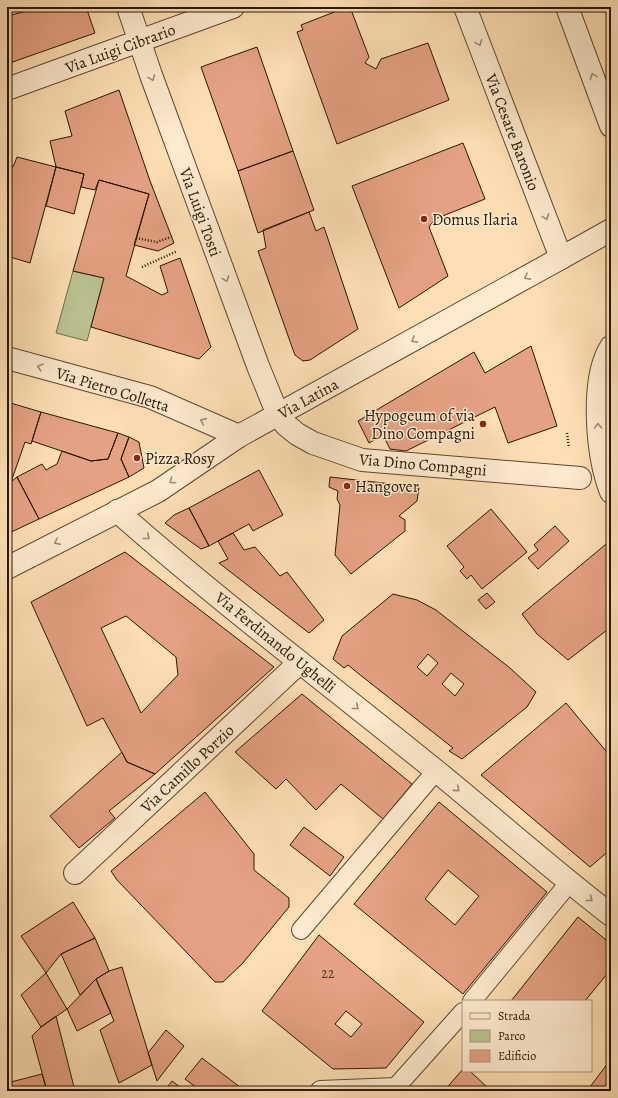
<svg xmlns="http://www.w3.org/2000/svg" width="618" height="1098" font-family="Alegreya,serif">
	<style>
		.green { fill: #bbc391; stroke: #716d4a }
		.building { fill: #e5a183; stroke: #271702; fill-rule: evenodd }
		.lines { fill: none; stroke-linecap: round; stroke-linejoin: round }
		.service-casing { stroke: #5d492f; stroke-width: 20 }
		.minor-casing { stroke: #5d492f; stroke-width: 24 }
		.tertiary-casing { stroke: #5d492f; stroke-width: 24 }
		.path { stroke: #271702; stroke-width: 2.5; stroke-dasharray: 1 2; stroke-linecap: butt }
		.service { stroke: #feeacf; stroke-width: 18 }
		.minor { stroke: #feeacf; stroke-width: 22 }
		.tertiary { stroke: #feeacf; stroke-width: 22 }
		.oneway { stroke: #9d8b73 }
		.poi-dot { fill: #8f2418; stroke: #feeacf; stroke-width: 1.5 }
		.labels { text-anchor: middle; stroke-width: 3; stroke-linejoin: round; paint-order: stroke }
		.number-label { font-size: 14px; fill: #563a22 }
		.street-label { font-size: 16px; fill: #271702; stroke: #feeacf }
		.poi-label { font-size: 16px; fill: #271702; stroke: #feeacf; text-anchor: start }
	</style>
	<rect width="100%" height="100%" fill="#fedfb5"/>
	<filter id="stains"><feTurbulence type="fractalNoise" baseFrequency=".005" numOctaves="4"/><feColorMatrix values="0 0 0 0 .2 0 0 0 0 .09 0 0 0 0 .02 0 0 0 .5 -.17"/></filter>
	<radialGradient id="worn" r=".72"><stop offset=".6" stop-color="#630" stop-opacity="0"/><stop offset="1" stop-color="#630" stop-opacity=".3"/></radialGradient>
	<!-- green -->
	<path class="green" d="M 73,271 L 104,278 L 87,341 L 56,333 Z"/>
	<!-- building -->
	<path class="building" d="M 26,7 L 86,7 L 95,33 L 7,64 L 7,16 L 27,11 Z
		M 347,7 L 350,7 L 369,57 L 365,63 L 376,69 L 381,59 L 428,43 L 449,100 L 337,144 L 297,32 L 303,30 L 301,25 Z
		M 257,47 L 293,151 L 238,171 L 201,67 Z
		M 119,90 L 150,181 L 174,243 L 158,251 L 134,245 L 149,194 L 99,180 L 95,190 L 81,187 L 84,174 L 56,167 L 50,141 L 72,136 L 65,111 Z
		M 463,143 L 485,199 L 435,219 L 429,227 L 448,276 L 399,308 L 352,186 Z
		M 293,151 L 314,210 L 258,233 L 238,171 Z
		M 17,157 L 56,167 L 30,263 L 7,256 L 7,165 L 13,167 Z
		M 56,167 L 84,174 L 74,214 L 46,206 Z
		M 99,180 L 149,194 L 126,276 L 162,295 L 168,292 L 160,266 L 180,258 L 211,347 L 199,359 L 91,327 L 104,278 L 73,271 Z
		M 309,212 L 316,231 L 324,227 L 358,329 L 310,360 L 303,361 L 295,355 L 292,347 L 258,251 L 266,248 L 263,230 Z
		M 531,346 L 557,426 L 508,443 L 495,407 L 406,451 L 390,449 L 383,435 L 369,443 L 358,421 L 474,352 L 485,373 Z
		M 7,402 L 41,412 L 31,444 L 25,442 L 11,482 L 7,480 Z
		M 41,412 L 118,433 L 108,459 L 91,461 L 32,441 Z
		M 118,433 L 129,437 L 121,459 L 129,477 L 39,519 L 17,477 L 42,464 L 46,470 L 57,464 L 62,451 L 91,461 L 108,459 Z
		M 129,437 L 139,442 L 144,468 L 129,477 L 121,459 Z
		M 259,470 L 283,515 L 253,531 L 249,524 L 209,546 L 189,508 Z
		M 17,477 L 39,519 L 7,534 L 7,480 L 11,482 Z
		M 330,477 L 419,487 L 417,501 L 399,516 L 405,520 L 405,531 L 351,574 L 335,555 L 340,505 L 337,499 L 338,491 L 329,487 Z
		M 189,508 L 209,546 L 201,549 L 165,523 L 174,515 Z
		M 491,509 L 527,552 L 482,589 L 471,575 L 467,579 L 460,571 L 464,567 L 447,546 Z
		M 555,526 L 569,541 L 538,569 L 528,558 L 538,550 L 534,545 Z
		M 233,533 L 244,550 L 255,547 L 280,576 L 287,572 L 324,620 L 309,633 L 219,563 L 228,559 L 218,541 Z
		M 611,540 L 611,627 L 568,660 L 537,634 L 522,614 Z
		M 125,552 L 274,667 L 155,774 L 127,762 L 103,718 L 87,726 L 31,602 ZM 126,616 L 176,657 L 178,675 L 141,713 L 101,628 Z
		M 487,593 L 495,602 L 486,609 L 478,600 Z
		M 393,594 L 417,600 L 436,610 L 510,668 L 536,692 L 527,707 L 462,759 L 449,751 L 453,748 L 359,674 L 348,665 L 344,668 L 333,659 L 342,636 ZM 428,654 L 438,663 L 427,676 L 417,667 ZM 451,673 L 464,684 L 455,696 L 442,684 Z
		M 302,694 L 412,784 L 383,819 L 341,784 L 316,810 L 286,779 L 276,789 L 235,752 Z
		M 566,703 L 611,757 L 611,849 L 590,867 L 481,775 Z
		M 122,752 L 127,762 L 155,774 L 109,811 L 115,818 L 79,848 L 50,816 Z
		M 205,792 L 254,854 L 254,870 L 289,898 L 289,907 L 242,964 L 223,982 L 215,982 L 117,880 L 111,871 Z
		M 439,802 L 547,892 L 463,994 L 354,904 ZM 448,870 L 479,896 L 455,925 L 425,899 Z
		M 304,827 L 344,857 L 330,876 L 290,845 Z
		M 73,902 L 95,938 L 61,954 L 46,973 L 21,936 Z
		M 578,917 L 611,944 L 611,969 L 585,1001 L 511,1001 Z
		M 319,935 L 424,1022 L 386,1068 L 333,1069 L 262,1011 ZM 346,1011 L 362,1024 L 351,1037 L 335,1024 Z
		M 95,938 L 109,971 L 96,979 L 80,995 L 61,954 Z
		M 122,967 L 152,1065 L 119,1083 L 100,1030 L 114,1021 L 96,979 L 109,971 Z
		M 46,973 L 67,1009 L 41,1027 L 21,995 Z
		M 96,979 L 111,1013 L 77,1031 L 67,1009 Z
		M 56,1016 L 75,1091 L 47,1091 L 32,1036 L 41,1027 Z
		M 166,1030 L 184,1046 L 157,1081 L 148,1053 Z
		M 202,1058 L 245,1091 L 201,1091 L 185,1079 Z
		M 611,1059 L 611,1091 L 587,1091 Z
		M 463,1069 L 463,1071 L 470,1071 L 491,1091 L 444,1091 Z
		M 42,1074 L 47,1091 L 7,1091 L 7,1083 Z
		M 172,1081 L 185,1091 L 164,1091 Z"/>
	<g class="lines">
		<!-- service casing -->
		<g class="service-casing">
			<path id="service" d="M 301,930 L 436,771
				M 472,1001 L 569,883
				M 320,1090 L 396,1087 L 463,1012"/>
		</g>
		<!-- minor casing -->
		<g class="minor-casing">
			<path id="minor" d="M 128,7 L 151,75 L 258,366 L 278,415 L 286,425 L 297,434 L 313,443 L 362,460 L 580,478
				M 567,7 L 611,126
				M 7,89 L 233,7
				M 561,258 L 611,230
				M 611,347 C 590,380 597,456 611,492
				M 7,358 L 150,397 L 239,436
				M 117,511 C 220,602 329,684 435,770 C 494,818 551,869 611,915
				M 75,873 L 300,662"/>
		</g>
		<!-- tertiary casing -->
		<g class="tertiary-casing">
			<path id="tertiary" d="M 7,568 L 158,491 L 239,436 L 561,258 L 465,7"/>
		</g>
		<!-- path -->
		<path class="path" d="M 136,238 L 157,242 L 171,237
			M 142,267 L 177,251
			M 567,433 L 569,448"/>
		<!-- service -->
		<use href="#service" class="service"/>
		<!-- minor -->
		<use href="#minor" class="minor"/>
		<!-- tertiary -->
		<use href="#tertiary" class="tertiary"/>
	</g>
	<!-- one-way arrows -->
	<defs><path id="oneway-chevron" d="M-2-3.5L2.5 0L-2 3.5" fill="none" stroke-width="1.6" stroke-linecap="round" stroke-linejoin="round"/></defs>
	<g class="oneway">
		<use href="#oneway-chevron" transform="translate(479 43) rotate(69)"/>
		<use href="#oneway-chevron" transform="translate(593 76) rotate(-110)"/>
		<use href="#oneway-chevron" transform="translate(152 78) rotate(70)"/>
		<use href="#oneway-chevron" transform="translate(546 217) rotate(69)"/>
		<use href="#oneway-chevron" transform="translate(527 277) rotate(151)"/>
		<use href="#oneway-chevron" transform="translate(226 279) rotate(70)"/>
		<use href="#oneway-chevron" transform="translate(414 340) rotate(151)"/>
		<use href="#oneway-chevron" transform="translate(40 367) rotate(-164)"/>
		<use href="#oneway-chevron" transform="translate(203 421) rotate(-156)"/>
		<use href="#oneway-chevron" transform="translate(598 426) rotate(-92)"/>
		<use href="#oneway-chevron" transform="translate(172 481) rotate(146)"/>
		<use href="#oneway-chevron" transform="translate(147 537) rotate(39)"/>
		<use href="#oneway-chevron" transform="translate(57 542) rotate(153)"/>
		<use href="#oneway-chevron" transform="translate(356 707) rotate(39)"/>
		<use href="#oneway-chevron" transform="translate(457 789) rotate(40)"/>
		<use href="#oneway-chevron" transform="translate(590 899) rotate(38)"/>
	</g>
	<!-- markers -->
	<g class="poi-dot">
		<circle cx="424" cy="219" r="4"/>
		<circle cx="483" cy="424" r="4"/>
		<circle cx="137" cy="458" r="4"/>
		<circle cx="347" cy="486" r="4"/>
	</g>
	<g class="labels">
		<!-- number labels -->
		<g class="number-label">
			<text x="328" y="978">22</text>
		</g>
		<!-- street labels -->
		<g class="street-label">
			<text transform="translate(120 48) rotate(-20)" y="6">Via Luigi Cibrario</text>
			<text transform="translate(513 132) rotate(69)" y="6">Via Cesare Baronio</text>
			<text transform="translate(201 212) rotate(70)" y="6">Via Luigi Tosti</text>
			<text transform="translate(113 389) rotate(17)" y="6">Via Pietro Colletta</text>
			<text transform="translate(308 398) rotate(-29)" y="6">Via Latina</text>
			<text transform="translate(423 464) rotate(5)" y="6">Via Dino Compagni</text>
			<text transform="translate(276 642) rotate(39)" y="6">Via Ferdinando Ughelli</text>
			<text transform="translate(187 768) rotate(-43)" y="6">Via Camillo Porzio</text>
		</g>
		<!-- poi labels -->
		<g class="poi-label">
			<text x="432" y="225">Domus Ilaria</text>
			<text x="475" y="421" text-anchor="end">Hypogeum of via<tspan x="475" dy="18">Dino Compagni</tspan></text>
			<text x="145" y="464">Pizza Rosy</text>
			<text x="355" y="492">Hangover</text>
		</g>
	</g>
	<!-- margin -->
	<rect width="618" height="1098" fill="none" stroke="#fedfb5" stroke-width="24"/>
	<rect x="8" y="8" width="602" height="1082" fill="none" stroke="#271702" stroke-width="2"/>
	<rect x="12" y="12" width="594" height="1074" fill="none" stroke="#271702"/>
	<!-- legend -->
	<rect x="462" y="1000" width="130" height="72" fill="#feeacf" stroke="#a8967d"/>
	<rect x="470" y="1013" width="20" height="6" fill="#feeacf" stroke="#a8967d"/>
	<text x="498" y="1020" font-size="12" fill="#271702">Strada</text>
	<rect x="470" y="1030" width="20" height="12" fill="#bbc391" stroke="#a8967d"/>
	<text x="498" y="1040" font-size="12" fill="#271702">Parco</text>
	<rect x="470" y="1050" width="20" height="12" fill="#e5a183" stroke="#a8967d"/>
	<text x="498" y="1060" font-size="12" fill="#271702">Edificio</text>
	<rect width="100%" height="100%" filter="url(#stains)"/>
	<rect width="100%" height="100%" fill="url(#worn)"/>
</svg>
